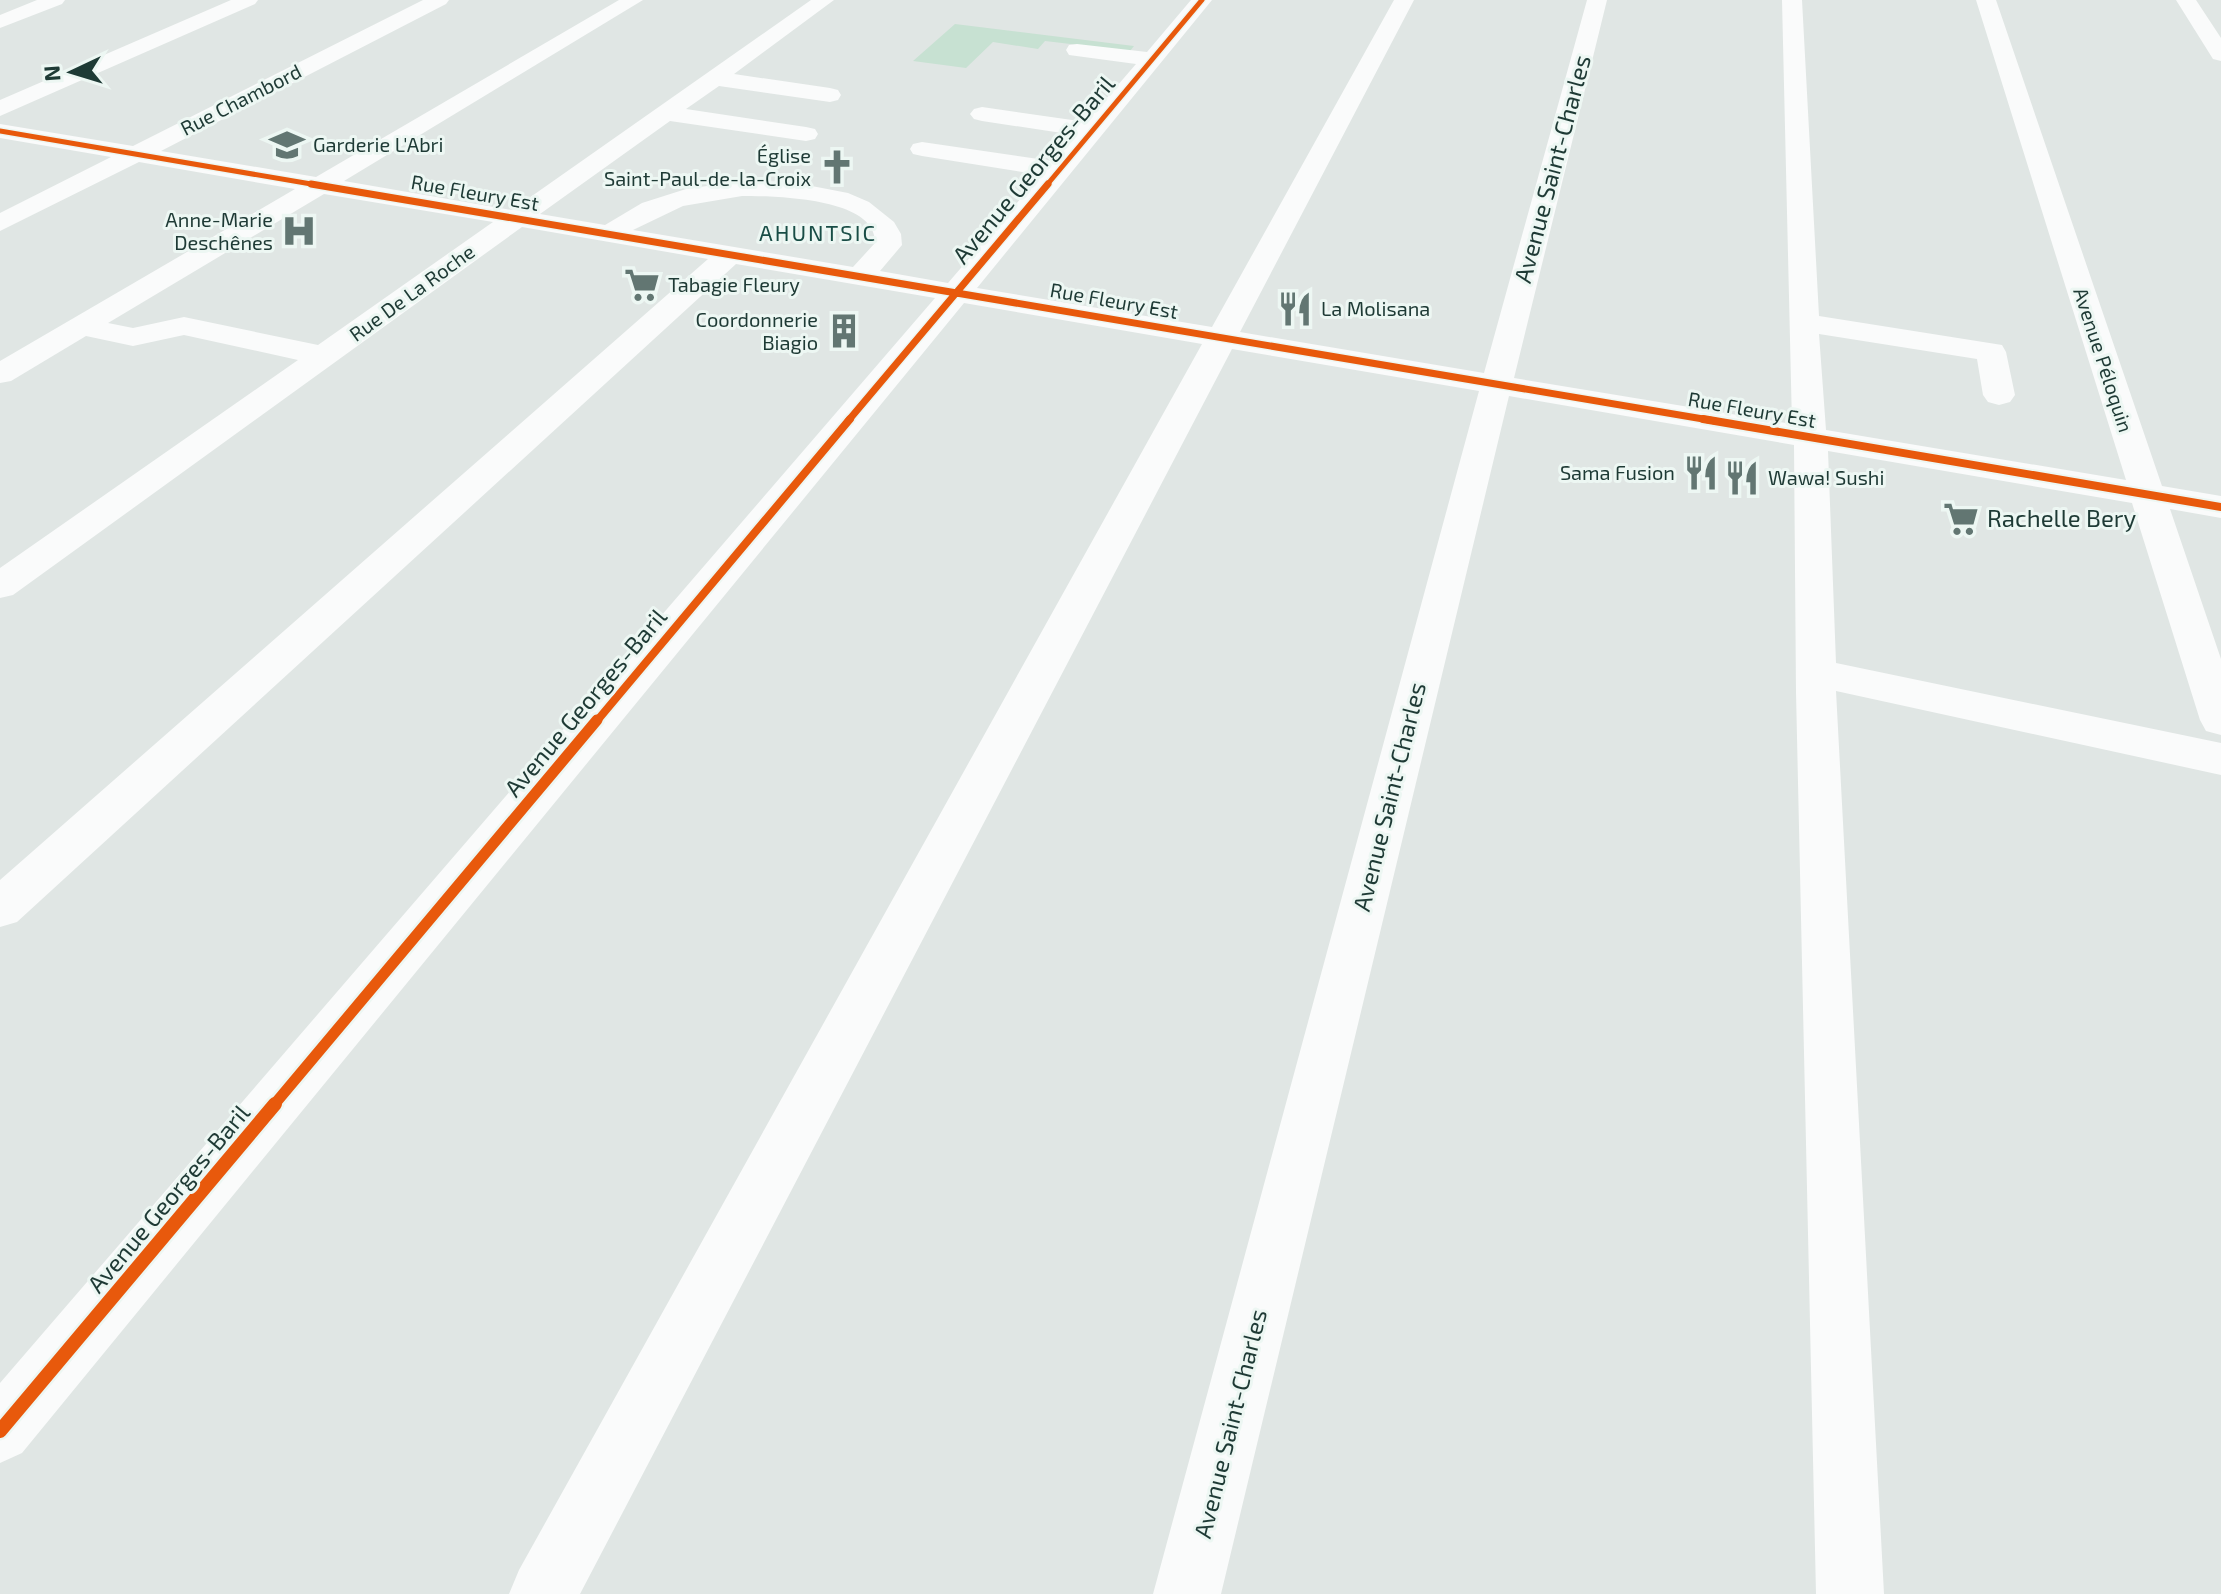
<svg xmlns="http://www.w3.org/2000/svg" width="2221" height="1594" font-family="'Exo 2',sans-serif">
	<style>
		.green { fill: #c7e1d2 }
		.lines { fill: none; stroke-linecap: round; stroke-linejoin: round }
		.minor { fill: #fafbfb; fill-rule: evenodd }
		.cycleway-far4-casing { stroke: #edf7f3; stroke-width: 8 }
		.cycleway-far3-casing { stroke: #edf7f3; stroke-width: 10 }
		.cycleway-far2-casing { stroke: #edf7f3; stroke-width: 12 }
		.cycleway-far1-casing { stroke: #edf7f3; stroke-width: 16 }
		.cycleway-casing { stroke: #edf7f3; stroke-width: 19 }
		.cycleway-far4 { stroke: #e8590c; stroke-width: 5 }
		.cycleway-far3 { stroke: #e8590c; stroke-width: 7 }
		.cycleway-far2 { stroke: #e8590c; stroke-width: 8 }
		.cycleway-far1 { stroke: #e8590c; stroke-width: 11 }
		.cycleway { stroke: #e8590c; stroke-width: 14 }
		.labels { text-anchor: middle; stroke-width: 6; stroke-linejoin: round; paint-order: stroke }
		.far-street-label { font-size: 20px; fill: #1e3a35; stroke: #edf7f3 }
		.far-poi-label { font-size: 20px; fill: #1e3a35; stroke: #edf7f3; text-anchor: start }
		.far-neighbourhood-label { font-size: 22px; letter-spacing: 2px; fill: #194d46; stroke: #edf7f3 }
		.street-label { font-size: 24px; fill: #1e3a35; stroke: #edf7f3 }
		.poi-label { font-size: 24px; fill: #1e3a35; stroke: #edf7f3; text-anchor: start }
	</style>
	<rect width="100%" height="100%" fill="#e0e6e4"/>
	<!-- green -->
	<path class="green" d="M 955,24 L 1134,46 L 1130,51 L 1045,41 L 1038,49 L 993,42 L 966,68 L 913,61 Z"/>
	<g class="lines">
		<!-- minor -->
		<path class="minor" d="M 37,0 L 65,0 L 62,4 L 0,28 L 0,15 Z
			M 231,0 L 258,0 L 255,4 L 0,116 L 0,100 Z
			M 423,0 L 449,0 L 446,4 L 161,151 L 316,177 L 619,0 L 643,0 L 344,181 L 512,210 L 811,0 L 834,0 L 734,74 L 830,88 L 838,90 L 841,95 L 838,100 L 830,102 L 719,86 L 686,109 L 806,127 L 815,129 L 818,134 L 815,139 L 806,141 L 670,121 L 540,214 L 605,225 L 642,203 L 686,189 L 742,181 L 791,182 L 848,193 L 869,202 L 894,222 L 901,234 L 902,245 L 880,271 L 948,283 L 1041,175 L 922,156 L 913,154 L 910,149 L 913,144 L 922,142 L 1052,161 L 1075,135 L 982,121 L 974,119 L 970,114 L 974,109 L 982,107 L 1086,122 L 1136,64 L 1069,55 L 1066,50 L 1069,45 L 1077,44 L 1147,52 L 1191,0 L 1212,0 L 977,288 L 1212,327 L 1394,0 L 1414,0 L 1240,332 L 1484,373 L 1587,0 L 1607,0 L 1514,378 L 1792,424 L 1782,0 L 1802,0 L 1819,316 L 2002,345 L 2006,352 L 2015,395 L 2010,402 L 1999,405 L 1988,402 L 1983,395 L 1977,359 L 1819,334 L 1826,430 L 2126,480 L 1976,0 L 1996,0 L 2162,486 L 2221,496 L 2221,518 L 2170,509 L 2221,659 L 2221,735 L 2206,731 L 2200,720 L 2132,503 L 1828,451 L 1836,663 L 2221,743 L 2221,775 L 1836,691 L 1884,1594 L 1816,1594 L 1796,692 L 1794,445 L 1509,396 L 1221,1594 L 1153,1594 L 1479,391 L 1232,349 L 580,1594 L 509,1594 L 519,1570 L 1202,344 L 964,303 L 22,1453 L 0,1463 L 0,1383 L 935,298 L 736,264 L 17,922 L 0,927 L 0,880 L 708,259 L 522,227 L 13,595 L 0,598 L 0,568 L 298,360 L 184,335 L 133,346 L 86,336 L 11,381 L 0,383 L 0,361 L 295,189 L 139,162 L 0,231 L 0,213 L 111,157 L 0,138 L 0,124 L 133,146 ZM 324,194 L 493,222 L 318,345 L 184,317 L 133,328 L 108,323 ZM 742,196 C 772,196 877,197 875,243 L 853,267 L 633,230 L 683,206 Z
			M 2176,0 L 2196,0 L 2221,38 L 2221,61 L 2213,59 Z"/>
		<!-- cycleway-far4 casing -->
		<g class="cycleway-far4-casing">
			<path id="cycleway-far4" d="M 0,131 L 323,186
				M 1046,186 L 1202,0"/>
		</g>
		<!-- cycleway-far3 casing -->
		<g class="cycleway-far3-casing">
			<path id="cycleway-far3" d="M 311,184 L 1715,421
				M 848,421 L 1048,184"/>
		</g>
		<!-- cycleway-far2 casing -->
		<g class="cycleway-far2-casing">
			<path id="cycleway-far2" d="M 1703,419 L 2221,507
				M 596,722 L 850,419"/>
		</g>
		<!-- cycleway-far1 casing -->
		<g class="cycleway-far1-casing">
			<path id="cycleway-far1" d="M 273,1106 L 597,720"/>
		</g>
		<!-- cycleway casing -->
		<g class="cycleway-casing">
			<path id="cycleway" d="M 0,1431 L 275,1104"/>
		</g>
		<!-- cycleway-far4 -->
		<use href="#cycleway-far4" class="cycleway-far4"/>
		<!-- cycleway-far3 -->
		<use href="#cycleway-far3" class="cycleway-far3"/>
		<!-- cycleway-far2 -->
		<use href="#cycleway-far2" class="cycleway-far2"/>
		<!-- cycleway-far1 -->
		<use href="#cycleway-far1" class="cycleway-far1"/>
		<!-- cycleway -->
		<use href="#cycleway" class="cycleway"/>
	</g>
	<!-- icons -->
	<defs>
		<g id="school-bare" transform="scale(2.76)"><path d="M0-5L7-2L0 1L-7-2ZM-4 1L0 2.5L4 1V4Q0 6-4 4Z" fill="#627672" stroke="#edf7f3" stroke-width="2.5" paint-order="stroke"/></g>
		<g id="church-bare" transform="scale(2.76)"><path d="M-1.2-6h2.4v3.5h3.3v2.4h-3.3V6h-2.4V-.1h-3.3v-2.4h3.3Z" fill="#627672" stroke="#edf7f3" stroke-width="2.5" paint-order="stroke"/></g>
		<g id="hospital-bare" transform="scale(2.76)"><path d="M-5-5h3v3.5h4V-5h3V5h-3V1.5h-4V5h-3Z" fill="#627672" stroke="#edf7f3" stroke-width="2.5" paint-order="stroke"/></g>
		<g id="supermarket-bare" transform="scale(2.76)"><path d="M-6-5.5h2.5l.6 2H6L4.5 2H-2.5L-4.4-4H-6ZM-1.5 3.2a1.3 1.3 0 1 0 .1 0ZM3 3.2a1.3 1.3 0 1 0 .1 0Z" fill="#627672" stroke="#edf7f3" stroke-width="2.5" paint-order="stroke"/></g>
		<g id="restaurant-bare" transform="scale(2.76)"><path d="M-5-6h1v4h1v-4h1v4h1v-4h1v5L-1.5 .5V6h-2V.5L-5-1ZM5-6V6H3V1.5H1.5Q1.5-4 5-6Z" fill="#627672" stroke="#edf7f3" stroke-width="2.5" paint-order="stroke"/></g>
		<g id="building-bare" transform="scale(2.76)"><path d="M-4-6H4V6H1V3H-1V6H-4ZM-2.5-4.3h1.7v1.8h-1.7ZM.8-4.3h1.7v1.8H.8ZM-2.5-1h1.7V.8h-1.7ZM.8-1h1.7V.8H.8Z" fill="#627672" stroke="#edf7f3" stroke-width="2.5" paint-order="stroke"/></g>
	</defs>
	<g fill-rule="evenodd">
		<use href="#school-bare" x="287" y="145"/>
		<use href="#church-bare" x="837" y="167"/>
		<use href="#hospital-bare" x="299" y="231"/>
		<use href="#supermarket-bare" x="642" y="285"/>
		<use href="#restaurant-bare" x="1295" y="309"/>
		<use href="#building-bare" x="844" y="331"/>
		<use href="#restaurant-bare" x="1701" y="473"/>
		<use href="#restaurant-bare" x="1742" y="478"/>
		<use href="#supermarket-bare" x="1961" y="519"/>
	</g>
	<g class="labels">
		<!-- far-street labels -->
		<g class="far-street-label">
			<text transform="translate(241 100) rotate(-27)" y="7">Rue Chambord</text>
			<text transform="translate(475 193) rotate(10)" y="7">Rue Fleury Est</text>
			<text transform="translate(412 293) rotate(-36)" y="7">Rue De La Roche</text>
			<text transform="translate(1114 301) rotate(10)" y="7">Rue Fleury Est</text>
			<text transform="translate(2103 360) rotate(72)" y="7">Avenue Péloquin</text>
			<text transform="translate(1752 410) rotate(10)" y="7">Rue Fleury Est</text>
		</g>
		<!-- far-poi labels -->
		<g class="far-poi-label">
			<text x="313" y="152">Garderie L'Abri</text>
			<text x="811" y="163" text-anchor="end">Église<tspan x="811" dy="23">Saint-Paul-de-la-Croix</tspan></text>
			<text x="273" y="227" text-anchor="end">Anne-Marie<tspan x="273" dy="23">Deschênes</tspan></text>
			<text x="668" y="292">Tabagie Fleury</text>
			<text x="1321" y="316">La Molisana</text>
			<text x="818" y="327" text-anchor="end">Coordonnerie<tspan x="818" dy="23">Biagio</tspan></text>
			<text x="1675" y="480" text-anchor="end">Sama Fusion</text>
			<text x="1768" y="485">Wawa! Sushi</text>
		</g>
		<!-- far-neighbourhood labels -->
		<g class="far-neighbourhood-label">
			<text x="818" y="241">AHUNTSIC</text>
		</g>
		<!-- street labels -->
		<g class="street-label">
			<text transform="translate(1553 169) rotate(-75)" y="8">Avenue Saint-Charles</text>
			<text transform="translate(1034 170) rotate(-50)" y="8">Avenue Georges-Baril</text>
			<text transform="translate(586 703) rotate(-50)" y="8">Avenue Georges-Baril</text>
			<text transform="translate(1390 797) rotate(-76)" y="8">Avenue Saint-Charles</text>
			<text transform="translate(169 1199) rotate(-50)" y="8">Avenue Georges-Baril</text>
			<text transform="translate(1231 1424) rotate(-76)" y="8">Avenue Saint-Charles</text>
		</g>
		<!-- poi labels -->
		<g class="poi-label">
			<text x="1987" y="527">Rachelle Bery</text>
		</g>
	</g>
	<!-- north arrow -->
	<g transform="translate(72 72) rotate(266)" stroke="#edf7f3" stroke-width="6" paint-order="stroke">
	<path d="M0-6L14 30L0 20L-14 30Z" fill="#1e3a35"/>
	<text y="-12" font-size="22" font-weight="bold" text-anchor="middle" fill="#1e3a35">N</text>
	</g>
</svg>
